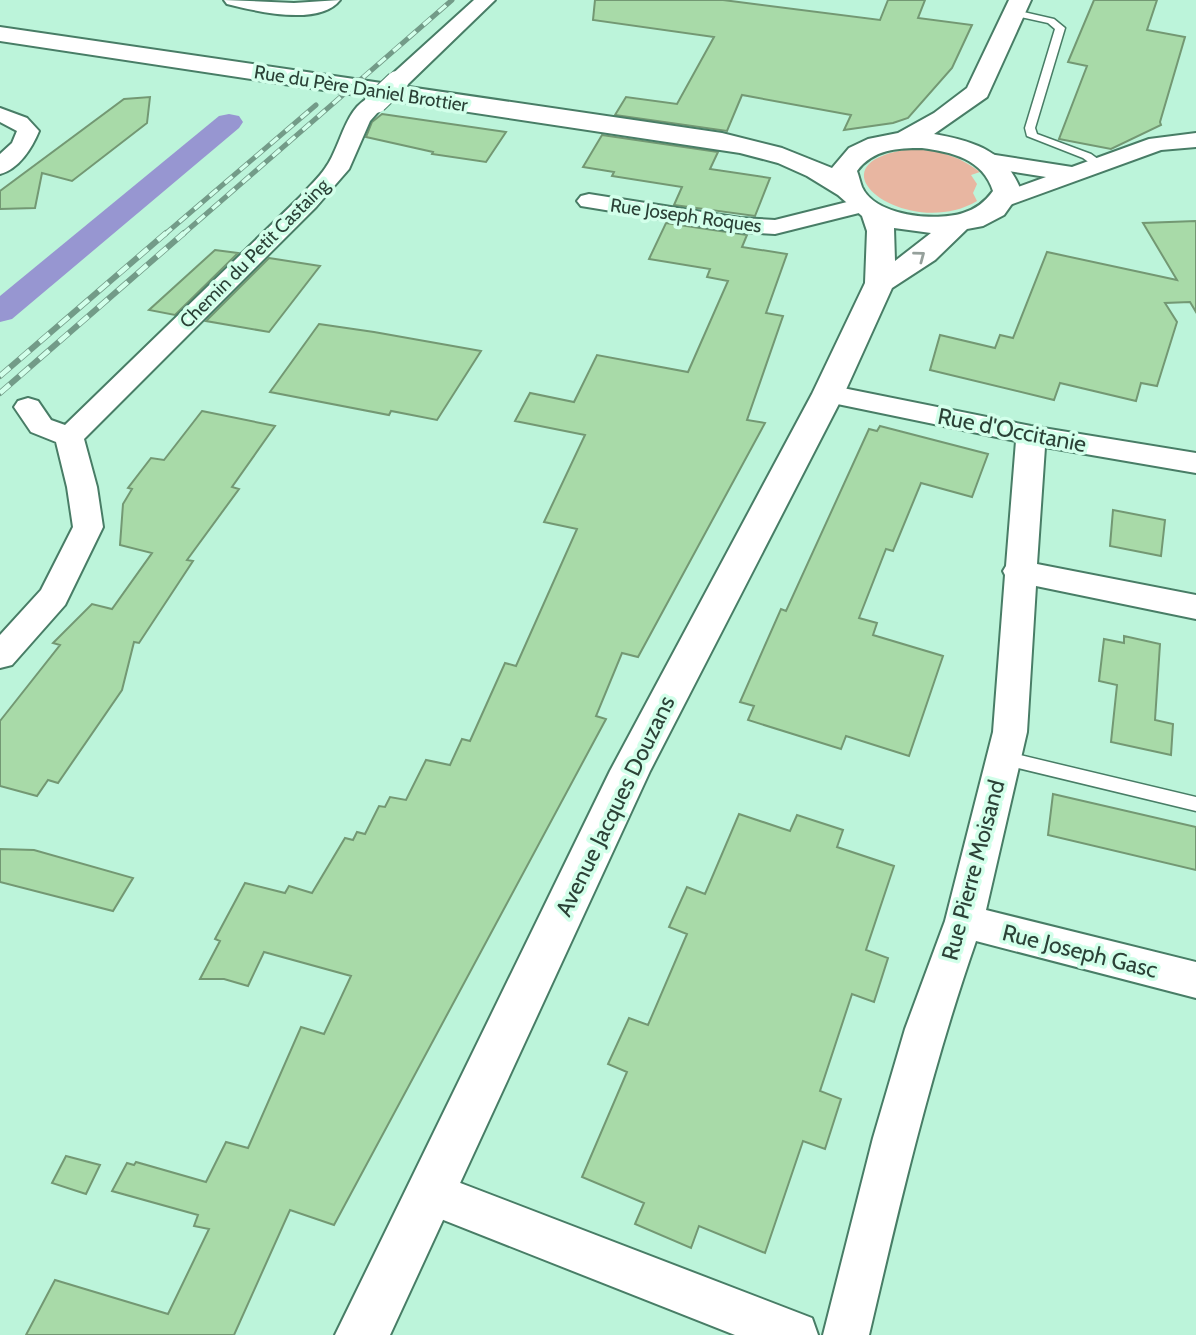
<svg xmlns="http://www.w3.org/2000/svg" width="1196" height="1335" font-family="Cabin,sans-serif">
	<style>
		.green { fill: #e8b6a1 }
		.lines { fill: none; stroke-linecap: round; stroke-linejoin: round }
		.canal { fill: #9796d1; fill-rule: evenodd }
		.building { fill: #a8daa8; stroke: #739873; stroke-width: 2 }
		.lane-casing { stroke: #487d66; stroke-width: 3 }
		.street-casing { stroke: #487d66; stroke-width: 4 }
		.secondary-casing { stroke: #487d66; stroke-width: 4 }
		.lane { fill: #fff; fill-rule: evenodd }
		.street { fill: #fff; fill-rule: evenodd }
		.secondary { fill: #fff; fill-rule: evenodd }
		.rail-far1-casing { stroke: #739b88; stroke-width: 5 }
		.rail-casing { stroke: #739b88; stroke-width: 6 }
		.rail-far1 { stroke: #d2ffea; stroke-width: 3.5; stroke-dasharray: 10; stroke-linecap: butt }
		.rail { stroke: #d2ffea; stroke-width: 4.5; stroke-dasharray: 13; stroke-linecap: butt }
		.street-bridge-casing { stroke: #487d66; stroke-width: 24; stroke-linecap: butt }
		.street-bridge { stroke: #fff; stroke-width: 22 }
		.oneway { stroke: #95a09b }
		.labels { text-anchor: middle; stroke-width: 7; stroke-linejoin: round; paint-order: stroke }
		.far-street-label { font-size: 19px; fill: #2b4237; stroke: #d2ffea }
		.street-label { font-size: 23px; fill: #2b4237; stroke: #d2ffea }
	</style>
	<rect width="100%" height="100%" fill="#bcf4da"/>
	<!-- green -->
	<path class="green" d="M 910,149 C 937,150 958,155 980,172 L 971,175 L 977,184 L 973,193 L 977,201 C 909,242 802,164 910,149 Z"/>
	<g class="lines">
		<!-- canal -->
		<path class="canal" d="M 229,114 L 239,116 L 243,122 L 239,128 L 12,319 L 0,322 L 0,296 L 219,116 Z"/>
	</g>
	<!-- building -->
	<path class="building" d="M 595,0 L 723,0 L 880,20 L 888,0 L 925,0 L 918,18 L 972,25 L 952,68 L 908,118 L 893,123 L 844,130 L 851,115 L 742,95 L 727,131 L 615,115 L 626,97 L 677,104 L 714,37 L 593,20 Z
		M 1094,0 L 1157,0 L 1147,30 L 1185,37 L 1160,122 L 1161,125 L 1111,149 L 1059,139 L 1087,66 L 1068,62 Z
		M 150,97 L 147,123 L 72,181 L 42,173 L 35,208 L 0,209 L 0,191 L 124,99 Z
		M 382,114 L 506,132 L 486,162 L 432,154 L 433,152 L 366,137 L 372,122 Z
		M 602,135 L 718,152 L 710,169 L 770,178 L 755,216 L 674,205 L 682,187 L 612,176 L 614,172 L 583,167 Z
		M 1196,221 L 1196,312 L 1190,302 L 1165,303 L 1177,322 L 1157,386 L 1141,383 L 1136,401 L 1060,383 L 1054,400 L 930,370 L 940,335 L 995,348 L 1000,335 L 1013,338 L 1047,252 L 1177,280 L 1143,223 Z
		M 666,223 L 747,235 L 742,247 L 787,254 L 766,313 L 783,316 L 747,420 L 765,423 L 638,657 L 622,653 L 596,716 L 606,719 L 334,1225 L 290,1210 L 234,1335 L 26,1335 L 55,1280 L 168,1314 L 209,1229 L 194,1226 L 198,1215 L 112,1191 L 127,1163 L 134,1165 L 136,1162 L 206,1182 L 226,1142 L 248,1148 L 301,1027 L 324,1034 L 351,976 L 264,952 L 248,986 L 224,979 L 200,979 L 220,941 L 215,939 L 245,883 L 285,893 L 289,886 L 312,893 L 345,838 L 353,840 L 357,832 L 365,834 L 379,806 L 385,807 L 390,797 L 406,800 L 426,760 L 450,765 L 462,739 L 470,741 L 505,663 L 516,666 L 577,529 L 544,522 L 585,435 L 515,421 L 530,393 L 574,402 L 597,355 L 688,372 L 728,281 L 707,277 L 710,269 L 649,259 Z
		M 215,250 L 238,253 L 175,315 L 149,310 Z
		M 269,258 L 320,266 L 269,332 L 206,321 Z
		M 319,324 L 374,332 L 481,351 L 437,420 L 391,411 L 389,415 L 270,392 Z
		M 202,411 L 275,426 L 232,487 L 239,489 L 187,560 L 193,561 L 139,643 L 134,642 L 122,690 L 58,783 L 48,780 L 37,796 L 0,786 L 0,721 L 60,645 L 53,643 L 92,604 L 112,609 L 152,553 L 120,545 L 123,504 L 132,489 L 128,488 L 151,458 L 164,460 Z
		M 880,426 L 988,454 L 972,497 L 921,483 L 893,551 L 886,549 L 859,618 L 877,623 L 873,635 L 943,656 L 909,756 L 846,736 L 841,749 L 748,720 L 754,706 L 740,702 L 781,609 L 786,611 L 869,429 L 877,431 Z
		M 1113,510 L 1165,520 L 1161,556 L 1110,546 Z
		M 1124,636 L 1160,644 L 1155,720 L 1173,724 L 1171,755 L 1111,742 L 1117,685 L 1099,681 L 1104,639 L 1124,643 Z
		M 1053,794 L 1196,827 L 1196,870 L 1048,835 Z
		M 739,814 L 790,831 L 797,815 L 843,830 L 837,847 L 894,866 L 866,950 L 888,958 L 874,1002 L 852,994 L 820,1091 L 841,1099 L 825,1149 L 803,1141 L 765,1253 L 699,1226 L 691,1248 L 635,1224 L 644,1203 L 582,1177 L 627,1072 L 608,1064 L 629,1018 L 648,1025 L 687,934 L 669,927 L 687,887 L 705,894 Z
		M 0,849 L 34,850 L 133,878 L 113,911 L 0,882 Z
		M 66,1156 L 100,1165 L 86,1194 L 52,1183 Z"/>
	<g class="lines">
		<!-- lane casing -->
		<g class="lane-casing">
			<path id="lane" d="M 1015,10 L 1054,19 L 1065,28 L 1035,128 L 1037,134 L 1091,154 L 1106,165 L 1106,169 L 1098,169 L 1083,158 L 1027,136 L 1025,128 L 1055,29 L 1048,23 L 1012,15 L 1012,11 Z
				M 1003,751 L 1196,797 L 1196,811 L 997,763 L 995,758 L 997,753 Z"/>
		</g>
		<!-- street casing -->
		<g class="street-casing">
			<path id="street" d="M 224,0 L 294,3 L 340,0 C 319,27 255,11 227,4 Z
				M 474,0 L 495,0 L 405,87 L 389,87 L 386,82 L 389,77 Z
				M 376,95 L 384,97 L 387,102 L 370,121 L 349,169 L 316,207 L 84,439 L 97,487 L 103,527 L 65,605 L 12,665 L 0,668 L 0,635 L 41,590 L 73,527 L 67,487 L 56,442 L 31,432 L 14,407 L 18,401 L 28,398 L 38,401 L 51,420 L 65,425 L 300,197 C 308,187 319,178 326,167 C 342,145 345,103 376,95 Z
				M 0,108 L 27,118 L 39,131 C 32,148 19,169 0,174 L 0,154 L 12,143 L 17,131 L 0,122 Z
				M 1196,133 L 1196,147 L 1161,150 L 1004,207 L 996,205 L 992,200 L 996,195 L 1046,177 L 989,168 L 981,166 L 978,161 L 981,156 L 989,154 L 1072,167 L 1149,139 Z
				M 589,194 L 740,218 L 775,220 L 863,198 L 871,200 L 875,205 L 871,210 L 775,234 L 740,232 L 581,206 L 577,201 L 581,196 Z
				M 828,385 L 1031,426 L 1196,453 L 1196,473 L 1045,447 L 1037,564 L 1196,595 L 1196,619 L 1036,586 L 1027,732 L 986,910 L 1196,962 L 1196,998 L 976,941 C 931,1070 900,1202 869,1335 L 823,1335 L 873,1138 L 905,1029 L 945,921 L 993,732 L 1005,575 L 1003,571 L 1006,566 L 1016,441 L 818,400 L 814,394 L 818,388 Z
				M 429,1171 L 812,1318 L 818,1335 L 735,1335 L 413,1208 L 407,1193 L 413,1178 Z"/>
		</g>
		<!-- secondary casing -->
		<g class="secondary-casing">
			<path id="secondary" d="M 1009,0 L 1031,0 L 987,97 L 934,134 C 973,141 1007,151 1021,191 L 1004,215 L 983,226 L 967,229 L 935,260 L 892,288 L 844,394 L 650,771 L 390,1335 L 335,1335 L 610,771 L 812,394 L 865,283 L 867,231 L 862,216 L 838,195 L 807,176 L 778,163 L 740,153 L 0,41 L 0,27 L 722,133 L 782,148 L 832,168 L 849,148 L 868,139 L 898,133 L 934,113 L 967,88 ZM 922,148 C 952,152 983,159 993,191 C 985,202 976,209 963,213 C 936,222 875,216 862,187 C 860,182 859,176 857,171 C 873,149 898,148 922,148 ZM 894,228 L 931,233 L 895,261 Z"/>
		</g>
		<!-- lane -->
		<use href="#lane" class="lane"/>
		<!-- street -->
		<use href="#street" class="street"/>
		<!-- secondary -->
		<use href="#secondary" class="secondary"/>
		<!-- rail-far1 casing -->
		<g class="rail-far1-casing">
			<path id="rail-far1" d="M 164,235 L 316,105
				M 182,235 L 452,0"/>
		</g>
		<!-- rail casing -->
		<g class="rail-casing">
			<path id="rail" d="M 0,376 L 166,233
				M 0,393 L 184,233"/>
		</g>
		<!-- rail-far1 -->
		<use href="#rail-far1" class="rail-far1"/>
		<!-- rail -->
		<use href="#rail" class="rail"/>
		<!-- street-bridge casing -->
		<g class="street-bridge-casing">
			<path id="street-bridge" d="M 376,102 L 397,82"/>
		</g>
		<!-- street-bridge -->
		<use href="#street-bridge" class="street-bridge"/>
	</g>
	<!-- one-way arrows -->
	<defs><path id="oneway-chevron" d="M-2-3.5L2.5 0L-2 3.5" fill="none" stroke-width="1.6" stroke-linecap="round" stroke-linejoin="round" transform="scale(1.75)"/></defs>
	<use class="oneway" href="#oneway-chevron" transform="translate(920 256) rotate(-37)"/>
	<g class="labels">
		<!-- far-street labels -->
		<g class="far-street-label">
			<text transform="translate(361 88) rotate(9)" y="7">Rue du Père Daniel Brottier</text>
			<text transform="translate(686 215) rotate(8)" y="7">Rue Joseph Roques</text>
			<text transform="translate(254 253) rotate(-45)" y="7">Chemin du Petit Castaing</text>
		</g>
		<!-- street labels -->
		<g class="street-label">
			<text transform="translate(1012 430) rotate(11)" y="8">Rue d'Occitanie</text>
			<text transform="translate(615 806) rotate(-64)" y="8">Avenue Jacques Douzans</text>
			<text transform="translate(973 870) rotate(-75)" y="8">Rue Pierre Moisand</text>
			<text transform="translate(1080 951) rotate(14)" y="8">Rue Joseph Gasc</text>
		</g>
	</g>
</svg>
